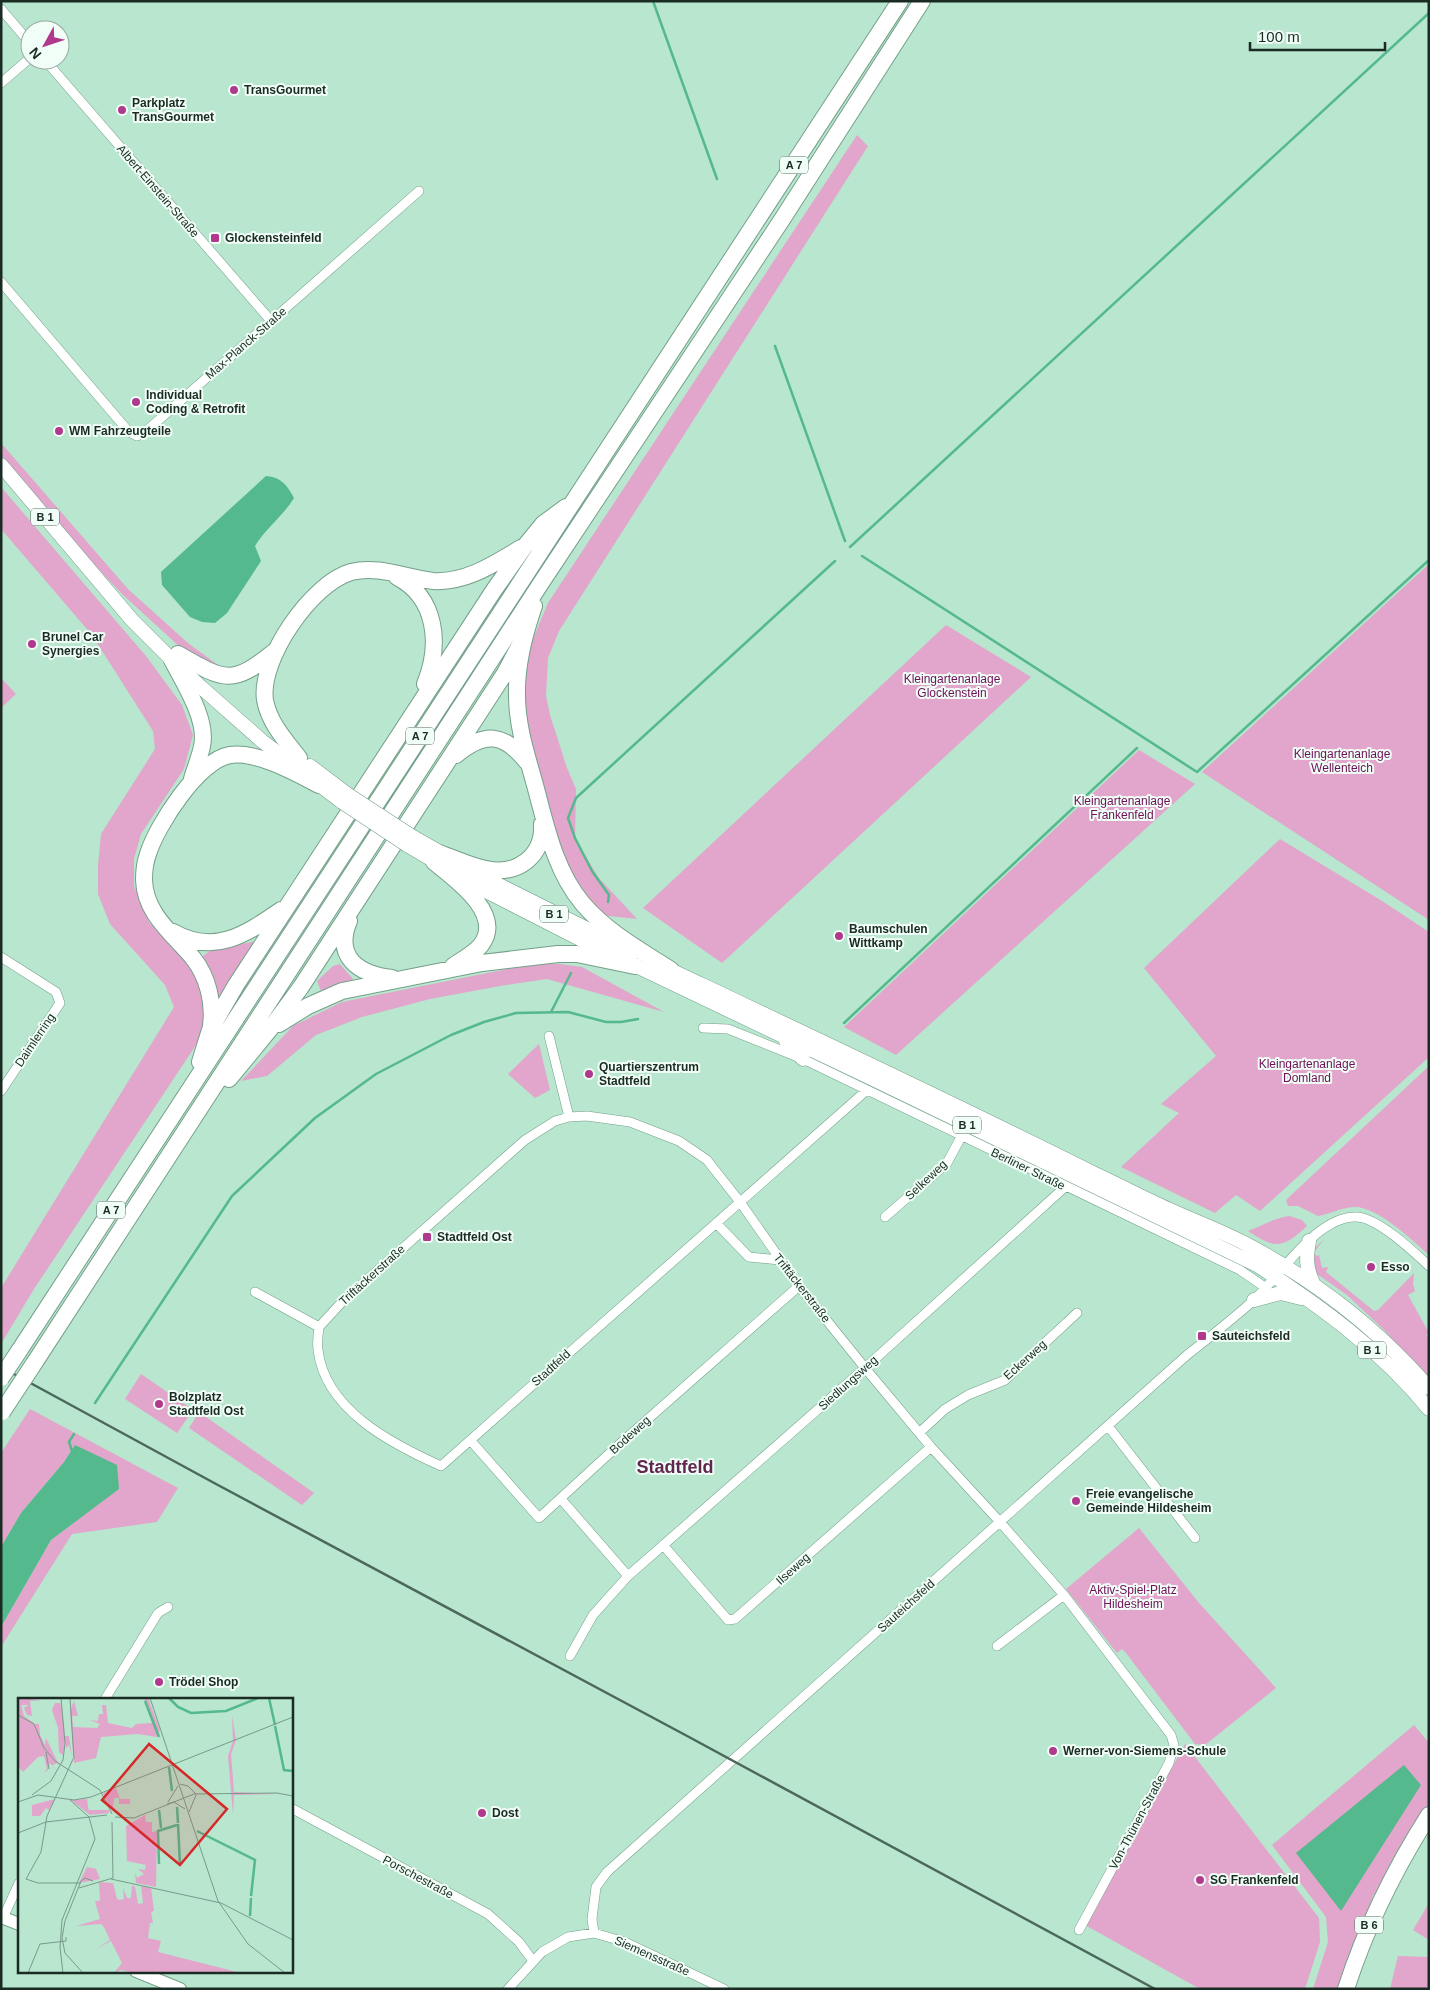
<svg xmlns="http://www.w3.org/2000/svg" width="1430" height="1990" font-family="Helvetica,sans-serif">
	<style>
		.green { fill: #e2a5cb }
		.water { fill: #54b98c }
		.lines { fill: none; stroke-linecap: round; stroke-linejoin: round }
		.stream { stroke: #54b98c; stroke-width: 2.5 }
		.street-casing { stroke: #74a08a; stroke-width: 10 }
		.secondary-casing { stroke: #74a08a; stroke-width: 14 }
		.primary-casing { stroke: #74a08a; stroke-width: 15 }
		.highway-casing { stroke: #74a08a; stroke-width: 18 }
		.street { stroke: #fff; stroke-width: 9 }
		.secondary { stroke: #fff; stroke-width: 12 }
		.primary { stroke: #fff; stroke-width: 14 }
		.highway { stroke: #fff; stroke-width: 16 }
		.rail { stroke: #4c685a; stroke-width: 2.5 }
		.primary-bridge-casing { stroke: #74a08a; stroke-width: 15; stroke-linecap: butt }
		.highway-bridge-casing { stroke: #74a08a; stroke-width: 18; stroke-linecap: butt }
		.primary-bridge { stroke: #fff; stroke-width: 14 }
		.highway-bridge { stroke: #fff; stroke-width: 16 }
		.poi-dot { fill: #b1398d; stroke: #f1fef7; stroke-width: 2 }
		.labels { text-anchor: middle; stroke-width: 4; stroke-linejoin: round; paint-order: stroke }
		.shield { fill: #f1fef7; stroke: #5a6a62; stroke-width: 1 }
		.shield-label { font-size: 11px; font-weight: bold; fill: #192b22 }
		.poi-label { font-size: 12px; font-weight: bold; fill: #192b22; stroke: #f1fef7; text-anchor: start }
		.street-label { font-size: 12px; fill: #192b22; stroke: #f1fef7 }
		.park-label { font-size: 12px; fill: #6f0f56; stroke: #f1fef7 }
		.district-label { font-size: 18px; font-weight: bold; fill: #61264e; stroke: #f1fef7 }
		.inset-river { fill: none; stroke: #54b98c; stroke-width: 2.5 }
		.inset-road { fill: none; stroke: #789b89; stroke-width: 1 }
		.view { fill: #d62828; fill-opacity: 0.15; stroke: #d62828; stroke-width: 2.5 }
		.inset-edge { fill: none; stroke: #192b22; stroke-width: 2.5 }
	</style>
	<rect width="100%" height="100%" fill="#b8e6ce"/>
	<!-- green -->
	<path class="green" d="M 857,135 L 868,146 L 559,631 L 548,658 L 546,696 L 550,715 L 567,768 L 576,789 L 575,838 L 598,877 L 637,919 L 600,915 L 570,876 L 553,830 L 534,759 L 525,714 L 524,684 L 528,651 L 548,603 Z
		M 1,443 L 128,589 L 189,644 L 218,665 L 218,670 L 191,657 L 123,595 L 83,553 L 1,458 Z
		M 1,487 L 146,656 L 182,705 L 193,735 L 184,769 L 141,834 L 134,859 L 134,886 L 149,922 L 187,962 L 200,984 L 206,1005 L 204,1033 L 34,1289 L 1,1344 L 1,1288 L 174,1007 L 165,985 L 110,924 L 98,894 L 98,865 L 101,834 L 155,749 L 153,731 L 92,635 L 1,529 Z
		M 1429,564 L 1429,920 L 1202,772 Z
		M 946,625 L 1031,677 L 722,963 L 643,908 Z
		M 1,678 L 16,694 L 1,708 Z
		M 1139,750 L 1195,784 L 896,1055 L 844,1027 Z
		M 1280,839 L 1382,901 L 1429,932 L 1429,1057 L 1260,1211 L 1236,1195 L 1215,1213 L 1121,1167 L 1179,1113 L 1161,1104 L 1216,1056 L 1144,968 Z
		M 257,941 L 215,1009 L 210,972 L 203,956 L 211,950 Z
		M 537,963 L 560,964 L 582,967 L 664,1012 L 547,979 L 500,986 L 430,999 L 362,1017 L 316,1035 L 267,1076 L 241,1081 L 293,1026 L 342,1002 Z
		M 340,964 L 353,979 L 339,987 L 321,991 L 317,981 L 333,966 Z
		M 539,1044 L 550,1090 L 535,1098 L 508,1074 Z
		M 1429,1066 L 1429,1255 C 1412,1240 1378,1207 1355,1207 C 1342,1207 1331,1214 1318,1216 L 1298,1206 L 1288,1206 L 1286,1200 Z
		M 1289,1216 L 1302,1220 L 1307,1226 C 1283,1248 1276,1250 1248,1231 C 1262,1226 1274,1218 1289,1216 Z
		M 1324,1239 L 1315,1251 L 1316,1256 L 1319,1255 L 1322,1268 L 1328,1267 L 1326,1272 L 1374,1311 L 1378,1310 L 1414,1273 L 1413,1284 L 1415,1291 L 1408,1295 L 1429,1333 L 1426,1335 L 1429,1338 L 1429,1378 L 1383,1329 L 1347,1295 L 1317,1274 L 1310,1253 Z
		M 141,1374 L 193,1410 L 177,1433 L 125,1399 Z
		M 30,1409 L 178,1488 L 157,1522 L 72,1534 L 1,1647 L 1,1627 L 51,1540 L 118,1489 L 75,1445 L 64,1462 L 21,1513 L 1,1547 L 1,1453 Z
		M 199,1412 L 314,1493 L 302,1505 L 189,1428 Z
		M 1139,1528 L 1199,1603 L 1276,1688 L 1205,1745 L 1195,1744 L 1126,1653 L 1122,1649 L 1117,1653 L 1066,1589 Z
		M 1414,1725 L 1429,1743 L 1429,1810 L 1373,1896 L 1341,1989 L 1313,1989 L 1328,1942 L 1326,1917 L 1272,1845 Z
		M 1185,1744 L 1319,1918 L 1320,1942 L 1305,1989 L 1200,1989 L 1085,1925 Z
		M 1429,1903 L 1429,1940 L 1413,1930 Z
		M 1398,1956 L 1429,1957 L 1429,1989 L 1390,1989 Z"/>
	<!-- water -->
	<path class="water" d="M 266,476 C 281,477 287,485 294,498 C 283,516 266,528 255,546 L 261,561 L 227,613 L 215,623 L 202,622 L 190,617 L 162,585 L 161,572 Z
		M 75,1445 L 117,1465 L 119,1489 L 51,1540 L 1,1627 L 1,1547 L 21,1513 L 64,1462 Z
		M 1404,1765 L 1421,1785 L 1341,1911 L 1296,1853 Z"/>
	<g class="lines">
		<!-- stream -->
		<path class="stream" d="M 653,1 L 717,179
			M 775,346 L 845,541
			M 850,547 L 1429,13
			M 862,556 L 1197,772 L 1429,560
			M 608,902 L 609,895 L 592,871 L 575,838 L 568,818 L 576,798 L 835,561
			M 551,1012 L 571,973
			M 844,1023 L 1137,748
			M 95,1403 L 232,1196 L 315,1118 L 376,1074 L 451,1035 L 484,1022 L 516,1013 L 568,1012 L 606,1022 L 621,1022 L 638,1019
			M 72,1451 L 69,1442 L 74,1434"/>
		<!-- street casing -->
		<g class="street-casing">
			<path id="street" d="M 1,9 L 30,43
				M 45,60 L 271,321
				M 1,83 L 30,58
				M 1,282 L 129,432 L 137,436 L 145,432 L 419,191
				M 1,957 L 56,992 L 60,1003 L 1,1091
				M 703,1028 L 728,1029 L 803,1059 L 1240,1270 L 1266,1288
				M 549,1036 L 569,1117
				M 885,1217 L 947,1163 L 961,1137
				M 716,1223 L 749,1257 L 780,1260
				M 255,1292 L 319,1327
				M 319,1327 L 342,1302 L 525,1140 L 555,1121 L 569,1117 L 587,1116 L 630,1122 L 679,1141 L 707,1160 L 740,1202 L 799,1286 L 865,1368 L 931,1447 L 1000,1522 L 1064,1595 L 1171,1735 L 1174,1745 L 1169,1763 L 1079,1930
				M 319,1327 C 318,1334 317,1342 318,1350 C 325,1410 392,1444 441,1466 L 867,1090
				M 1108,1426 L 1195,1538
				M 919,1433 L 945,1409 L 968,1395 L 1005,1380 L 1077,1313
				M 471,1441 L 539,1518 L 623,1441 L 799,1286
				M 561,1499 L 628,1576
				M 663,1545 L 728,1620 L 735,1619 L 931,1447
				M 997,1646 L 1064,1595
				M 570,1656 L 593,1615 L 628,1576 L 865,1368 L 1065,1187
				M 105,1699 L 158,1613 L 168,1607
				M 291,1808 L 488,1914 L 519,1942 L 533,1961
				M 3,1918 L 19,1883
				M 594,1933 L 592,1919 L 596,1887 L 607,1872 L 1187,1355 C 1210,1337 1233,1319 1255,1299 C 1281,1274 1318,1215 1357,1217 C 1378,1218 1413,1251 1429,1266
				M 508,1989 L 542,1952 L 568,1937 L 594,1933 L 625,1942 L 724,1989"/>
		</g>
		<!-- secondary casing -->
		<g class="secondary-casing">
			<path id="secondary" d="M 1,1917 L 19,1924
				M 136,1971 L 180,1989"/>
		</g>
		<!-- primary casing -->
		<g class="primary-casing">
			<path id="primary" d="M 1,465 L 132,620 L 172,660 L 202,688 L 262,741 L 342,802
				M 310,766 L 347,794
				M 413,837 L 489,880 L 633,952
				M 407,845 L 484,890 L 584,941 L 873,1079 L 1257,1265 C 1320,1306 1381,1350 1429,1409
				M 662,966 C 806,1034 951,1102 1093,1173 C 1115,1183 1135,1194 1157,1204 C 1186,1218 1217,1229 1246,1244 C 1316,1281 1377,1328 1429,1388
				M 786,1041 L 803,1059
				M 1309,1241 C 1306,1258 1306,1268 1313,1283
				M 1254,1300 L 1281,1293 L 1301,1298"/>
		</g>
		<!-- highway casing -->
		<g class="highway-casing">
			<path id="highway" d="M 397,577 C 437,598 441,645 425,684
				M 534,606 C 524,635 516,665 517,696 C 517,726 527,756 535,785 C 546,826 555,871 583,904 C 607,932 640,950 671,970
				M 178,654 C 225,681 232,686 275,651
				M 172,660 C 184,683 208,720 202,746 C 200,757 195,768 192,779
				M 456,755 C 485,731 504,733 527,762
				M 299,758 C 286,741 269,723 265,700 C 259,659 312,583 351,572 C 379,565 406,578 433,581 C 466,583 494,564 521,548
				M 439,853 C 454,858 470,866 486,869 C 517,876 544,856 542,824
				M 434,862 C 454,878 505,914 481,945 C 474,954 463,959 453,966
				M 349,921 C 334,957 358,974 392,978
				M 173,932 C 215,956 246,934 281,910
				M 279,1024 L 308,1006 L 342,991 L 482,963 L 558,954 L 577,954 L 635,966
				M 211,1026 C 214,1003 208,977 193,958 C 173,934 145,914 144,880 C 144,871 145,862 148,854 C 157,825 199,760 230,755 C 257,751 296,773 319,785
				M 200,1062 L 210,1030 L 236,985 L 494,590 L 525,546 L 543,524 L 566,507
				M 229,1079 L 270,1029 L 301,987 L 505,673 L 522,641
				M 19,1351 L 900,1
				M 35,1362 L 543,580 L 783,218 L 922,1
				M 1346,1989 C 1366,1927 1394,1870 1429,1815"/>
		</g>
		<!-- street -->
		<use href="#street" class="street"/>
		<!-- secondary -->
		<use href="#secondary" class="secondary"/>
		<!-- primary -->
		<use href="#primary" class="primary"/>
		<!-- highway -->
		<use href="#highway" class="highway"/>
		<!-- rail -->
		<path class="rail" d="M 1,1367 L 216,1484 L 689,1737 L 1155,1989"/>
		<!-- primary-bridge casing -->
		<g class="primary-bridge-casing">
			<path id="primary-bridge" d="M 347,794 L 413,837
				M 342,802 L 407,845"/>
		</g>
		<!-- highway-bridge casing -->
		<g class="highway-bridge-casing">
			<path id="highway-bridge" d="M 1,1378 L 19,1351
				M 2,1412 L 35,1362"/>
		</g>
		<!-- primary-bridge -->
		<use href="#primary-bridge" class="primary-bridge"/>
		<!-- highway-bridge -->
		<use href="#highway-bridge" class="highway-bridge"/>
	</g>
	<!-- markers -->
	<g class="poi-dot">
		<circle cx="234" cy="90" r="5"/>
		<circle cx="122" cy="110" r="5"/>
		<rect x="210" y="233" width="10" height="10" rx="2.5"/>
		<circle cx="136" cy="402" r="5"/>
		<circle cx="59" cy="431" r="5"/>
		<circle cx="32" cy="644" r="5"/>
		<circle cx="839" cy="936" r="5"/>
		<circle cx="589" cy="1074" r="5"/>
		<rect x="422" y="1232" width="10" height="10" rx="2.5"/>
		<circle cx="1371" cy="1267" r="5"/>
		<rect x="1197" y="1331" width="10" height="10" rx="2.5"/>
		<circle cx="159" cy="1404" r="5"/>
		<circle cx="1076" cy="1501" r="5"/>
		<circle cx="159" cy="1682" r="5"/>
		<circle cx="1053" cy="1751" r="5"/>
		<circle cx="482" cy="1813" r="5"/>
		<circle cx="1200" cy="1880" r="5"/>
	</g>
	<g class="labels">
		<!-- shield labels -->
		<g class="shield">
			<rect x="780" y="156.5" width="28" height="17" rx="4"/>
			<rect x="31" y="508.5" width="28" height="17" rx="4"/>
			<rect x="406" y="727.5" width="28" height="17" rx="4"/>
			<rect x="540" y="905.5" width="28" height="17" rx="4"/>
			<rect x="953" y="1116.5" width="28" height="17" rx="4"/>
			<rect x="97" y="1201.5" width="28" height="17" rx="4"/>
			<rect x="1358" y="1341.5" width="28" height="17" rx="4"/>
			<rect x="1355" y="1916.5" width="28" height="17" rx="4"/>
		</g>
		<g class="shield-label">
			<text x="794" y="169">A 7</text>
			<text x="45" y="521">B 1</text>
			<text x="420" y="740">A 7</text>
			<text x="554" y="918">B 1</text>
			<text x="967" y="1129">B 1</text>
			<text x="111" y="1214">A 7</text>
			<text x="1372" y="1354">B 1</text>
			<text x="1369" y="1929">B 6</text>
		</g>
		<!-- poi labels -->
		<g class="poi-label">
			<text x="244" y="94">TransGourmet</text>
			<text x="132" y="107">Parkplatz<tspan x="132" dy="14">TransGourmet</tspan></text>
			<text x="225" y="242">Glockensteinfeld</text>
			<text x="146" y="399">Individual<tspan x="146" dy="14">Coding &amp; Retrofit</tspan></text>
			<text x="69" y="435">WM Fahrzeugteile</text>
			<text x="42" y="641">Brunel Car<tspan x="42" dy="14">Synergies</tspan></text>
			<text x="849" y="933">Baumschulen<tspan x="849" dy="14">Wittkamp</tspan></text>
			<text x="599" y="1071">Quartierszentrum<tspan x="599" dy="14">Stadtfeld</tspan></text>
			<text x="437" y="1241">Stadtfeld Ost</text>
			<text x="1381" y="1271">Esso</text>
			<text x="1212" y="1340">Sauteichsfeld</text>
			<text x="169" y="1401">Bolzplatz<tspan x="169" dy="14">Stadtfeld Ost</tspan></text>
			<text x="1086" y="1498">Freie evangelische<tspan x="1086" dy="14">Gemeinde Hildesheim</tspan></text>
			<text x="169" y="1686">Trödel Shop</text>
			<text x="1063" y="1755">Werner-von-Siemens-Schule</text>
			<text x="492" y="1817">Dost</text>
			<text x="1210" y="1884">SG Frankenfeld</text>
		</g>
		<!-- street labels -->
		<g class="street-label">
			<text transform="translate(158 191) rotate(49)" y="4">Albert-Einstein-Straße</text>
			<text transform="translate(246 343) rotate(-41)" y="4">Max-Planck-Straße</text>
			<text transform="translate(35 1040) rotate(-56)" y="4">Daimlerring</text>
			<text transform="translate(1028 1169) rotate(26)" y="4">Berliner Straße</text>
			<text transform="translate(926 1180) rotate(-43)" y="4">Selkeweg</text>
			<text transform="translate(372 1275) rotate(-42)" y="4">Triftäckerstraße</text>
			<text transform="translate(802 1288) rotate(52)" y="4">Triftäckerstraße</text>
			<text transform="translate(1025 1360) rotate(-42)" y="4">Eckerweg</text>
			<text transform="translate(551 1368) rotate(-42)" y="4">Stadtfeld</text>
			<text transform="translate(848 1383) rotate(-42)" y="4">Siedlungsweg</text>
			<text transform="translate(630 1435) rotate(-42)" y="4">Bodeweg</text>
			<text transform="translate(793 1569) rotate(-42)" y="4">Ilseweg</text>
			<text transform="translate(906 1606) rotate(-42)" y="4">Sauteichsfeld</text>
			<text transform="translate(1137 1822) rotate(-62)" y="4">Von-Thünen-Straße</text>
			<text transform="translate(418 1877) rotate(28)" y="4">Porschestraße</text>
			<text transform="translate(652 1956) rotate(24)" y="4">Siemensstraße</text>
		</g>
		<!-- park labels -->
		<g class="park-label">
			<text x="952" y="683">Kleingartenanlage<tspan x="952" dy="14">Glockenstein</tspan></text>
			<text x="1342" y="758">Kleingartenanlage<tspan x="1342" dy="14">Wellenteich</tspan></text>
			<text x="1122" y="805">Kleingartenanlage<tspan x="1122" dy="14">Frankenfeld</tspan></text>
			<text x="1307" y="1068">Kleingartenanlage<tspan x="1307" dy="14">Domland</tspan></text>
			<text x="1133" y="1594">Aktiv-Spiel-Platz<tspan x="1133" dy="14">Hildesheim</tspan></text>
		</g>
		<!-- district labels -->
		<g class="district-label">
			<text x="675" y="1473">Stadtfeld</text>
		</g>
	</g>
	<!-- overview -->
	<g transform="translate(18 1698)">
		<rect width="275" height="275" fill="#b8e6ce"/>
		<path d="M 0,0 L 24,2 L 12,3 L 14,18 L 9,17 L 6,10 L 11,7 L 3,7 L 6,18 L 17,26 L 21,26 L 22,37 L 27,47 L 28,40 L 40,65 L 34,67 L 39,72 L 31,65 L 30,72 L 25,75 L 29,71 L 26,58 L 20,59 L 5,74 L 0,68 ZM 126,0 L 130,0 L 142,32 L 139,39 L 120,36 L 83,39 L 78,60 L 56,65 L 52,13 L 56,3 L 60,18 L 54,18 L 55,29 L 79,30 L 82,26 L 72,22 L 80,23 L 81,16 L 85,16 L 84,7 L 88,7 L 90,25 L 114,30 L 118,26 L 134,25 ZM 37,5 L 42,5 L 44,11 L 47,38 L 51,38 L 54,59 L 51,47 L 48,50 L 47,43 L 45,57 L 41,54 L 40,30 L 34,12 ZM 214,17 L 218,42 L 213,56 L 216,94 L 261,96 L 216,97 L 215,116 L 210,58 L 215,43 ZM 98,90 L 102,101 L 112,101 L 112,106 L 101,106 L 101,100 L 96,100 L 95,110 L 92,110 L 85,95 ZM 37,101 L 31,112 L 28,110 L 22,118 L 14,118 L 14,107 ZM 69,101 L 71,115 L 71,112 L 91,112 L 91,115 L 72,117 L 53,102 ZM 127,117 L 128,124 L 134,124 L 134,134 L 139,133 L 138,189 L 118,185 L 117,175 L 119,180 L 126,176 L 120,171 L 127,172 L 128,167 L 109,163 L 108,128 ZM 69,169 L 78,171 L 82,181 L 61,185 ZM 81,184 L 95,185 L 99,201 L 102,202 L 106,201 L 105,190 L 109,200 L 113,200 L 114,187 L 117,189 L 120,206 L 125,205 L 123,188 L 133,190 L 136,213 L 133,214 L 135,225 L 132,225 L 130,240 L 143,243 L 140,254 L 223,275 L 116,275 L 103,272 L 96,275 L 104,265 L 93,243 L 78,251 L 92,242 L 86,229 L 83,226 L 58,228 L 82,221 L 77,203 L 82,203 Z" fill="#e2a5cb"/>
		<path class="inset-river" d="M 151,0 L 160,9 L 173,15 L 208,13 L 240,0M 251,0 L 257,27M 127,3 L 141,39M 257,28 L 266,72 L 275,73M 151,69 L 154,93M 159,109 L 160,125M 141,112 L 143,130M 160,126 L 162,167M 179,133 L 237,162 L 233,198M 141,166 L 140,133 L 159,127M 232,218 L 233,200"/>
		<path class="inset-road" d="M 52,0 L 56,61M 132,0 L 200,203 L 230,246 L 267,275M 0,17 L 16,26 L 26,50 L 37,63 L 82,92 L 94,116M 28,54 L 31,71M 162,86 L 170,88 L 178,96M 14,97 L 33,83 L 45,62 L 47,45 L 43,0M 0,104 L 20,97 L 56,102 L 73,99 L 275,19M 150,104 L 160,88M 149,106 L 156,104 L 167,111M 171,114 L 178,97M 97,119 L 116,120 L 176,96 L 259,95 L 275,98M 0,135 L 28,124 L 89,117M 8,181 L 23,154 L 29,118 L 55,61M 8,181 L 20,185 L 63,185M 93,181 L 203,205 L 275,242M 61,190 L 95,180 L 94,124M 10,275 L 22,246 L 48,243 L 48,239M 45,275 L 42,250 L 44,222 L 77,141 L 71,119 L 52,102M 65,275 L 47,255 L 44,240 L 47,223 L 63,183 L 67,180 L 75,183"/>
		<path class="view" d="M 131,46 L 209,111 L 162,167 L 84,102 Z"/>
		<rect width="275" height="275" class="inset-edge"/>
	</g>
	<!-- border -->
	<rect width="1430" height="1990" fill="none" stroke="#192b22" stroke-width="5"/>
	<!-- north arrow -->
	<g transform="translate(45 45) rotate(230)"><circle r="24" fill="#f1fef7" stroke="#9baaa2"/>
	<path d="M0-4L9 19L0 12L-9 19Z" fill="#b1398d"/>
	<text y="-8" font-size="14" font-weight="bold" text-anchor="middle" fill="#192b22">N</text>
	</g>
	<!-- scale -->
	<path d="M1250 42v8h135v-8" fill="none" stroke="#192b22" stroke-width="2.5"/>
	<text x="1258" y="42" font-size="15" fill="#192b22" stroke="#f1fef7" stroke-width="4" paint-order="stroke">100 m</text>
</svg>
